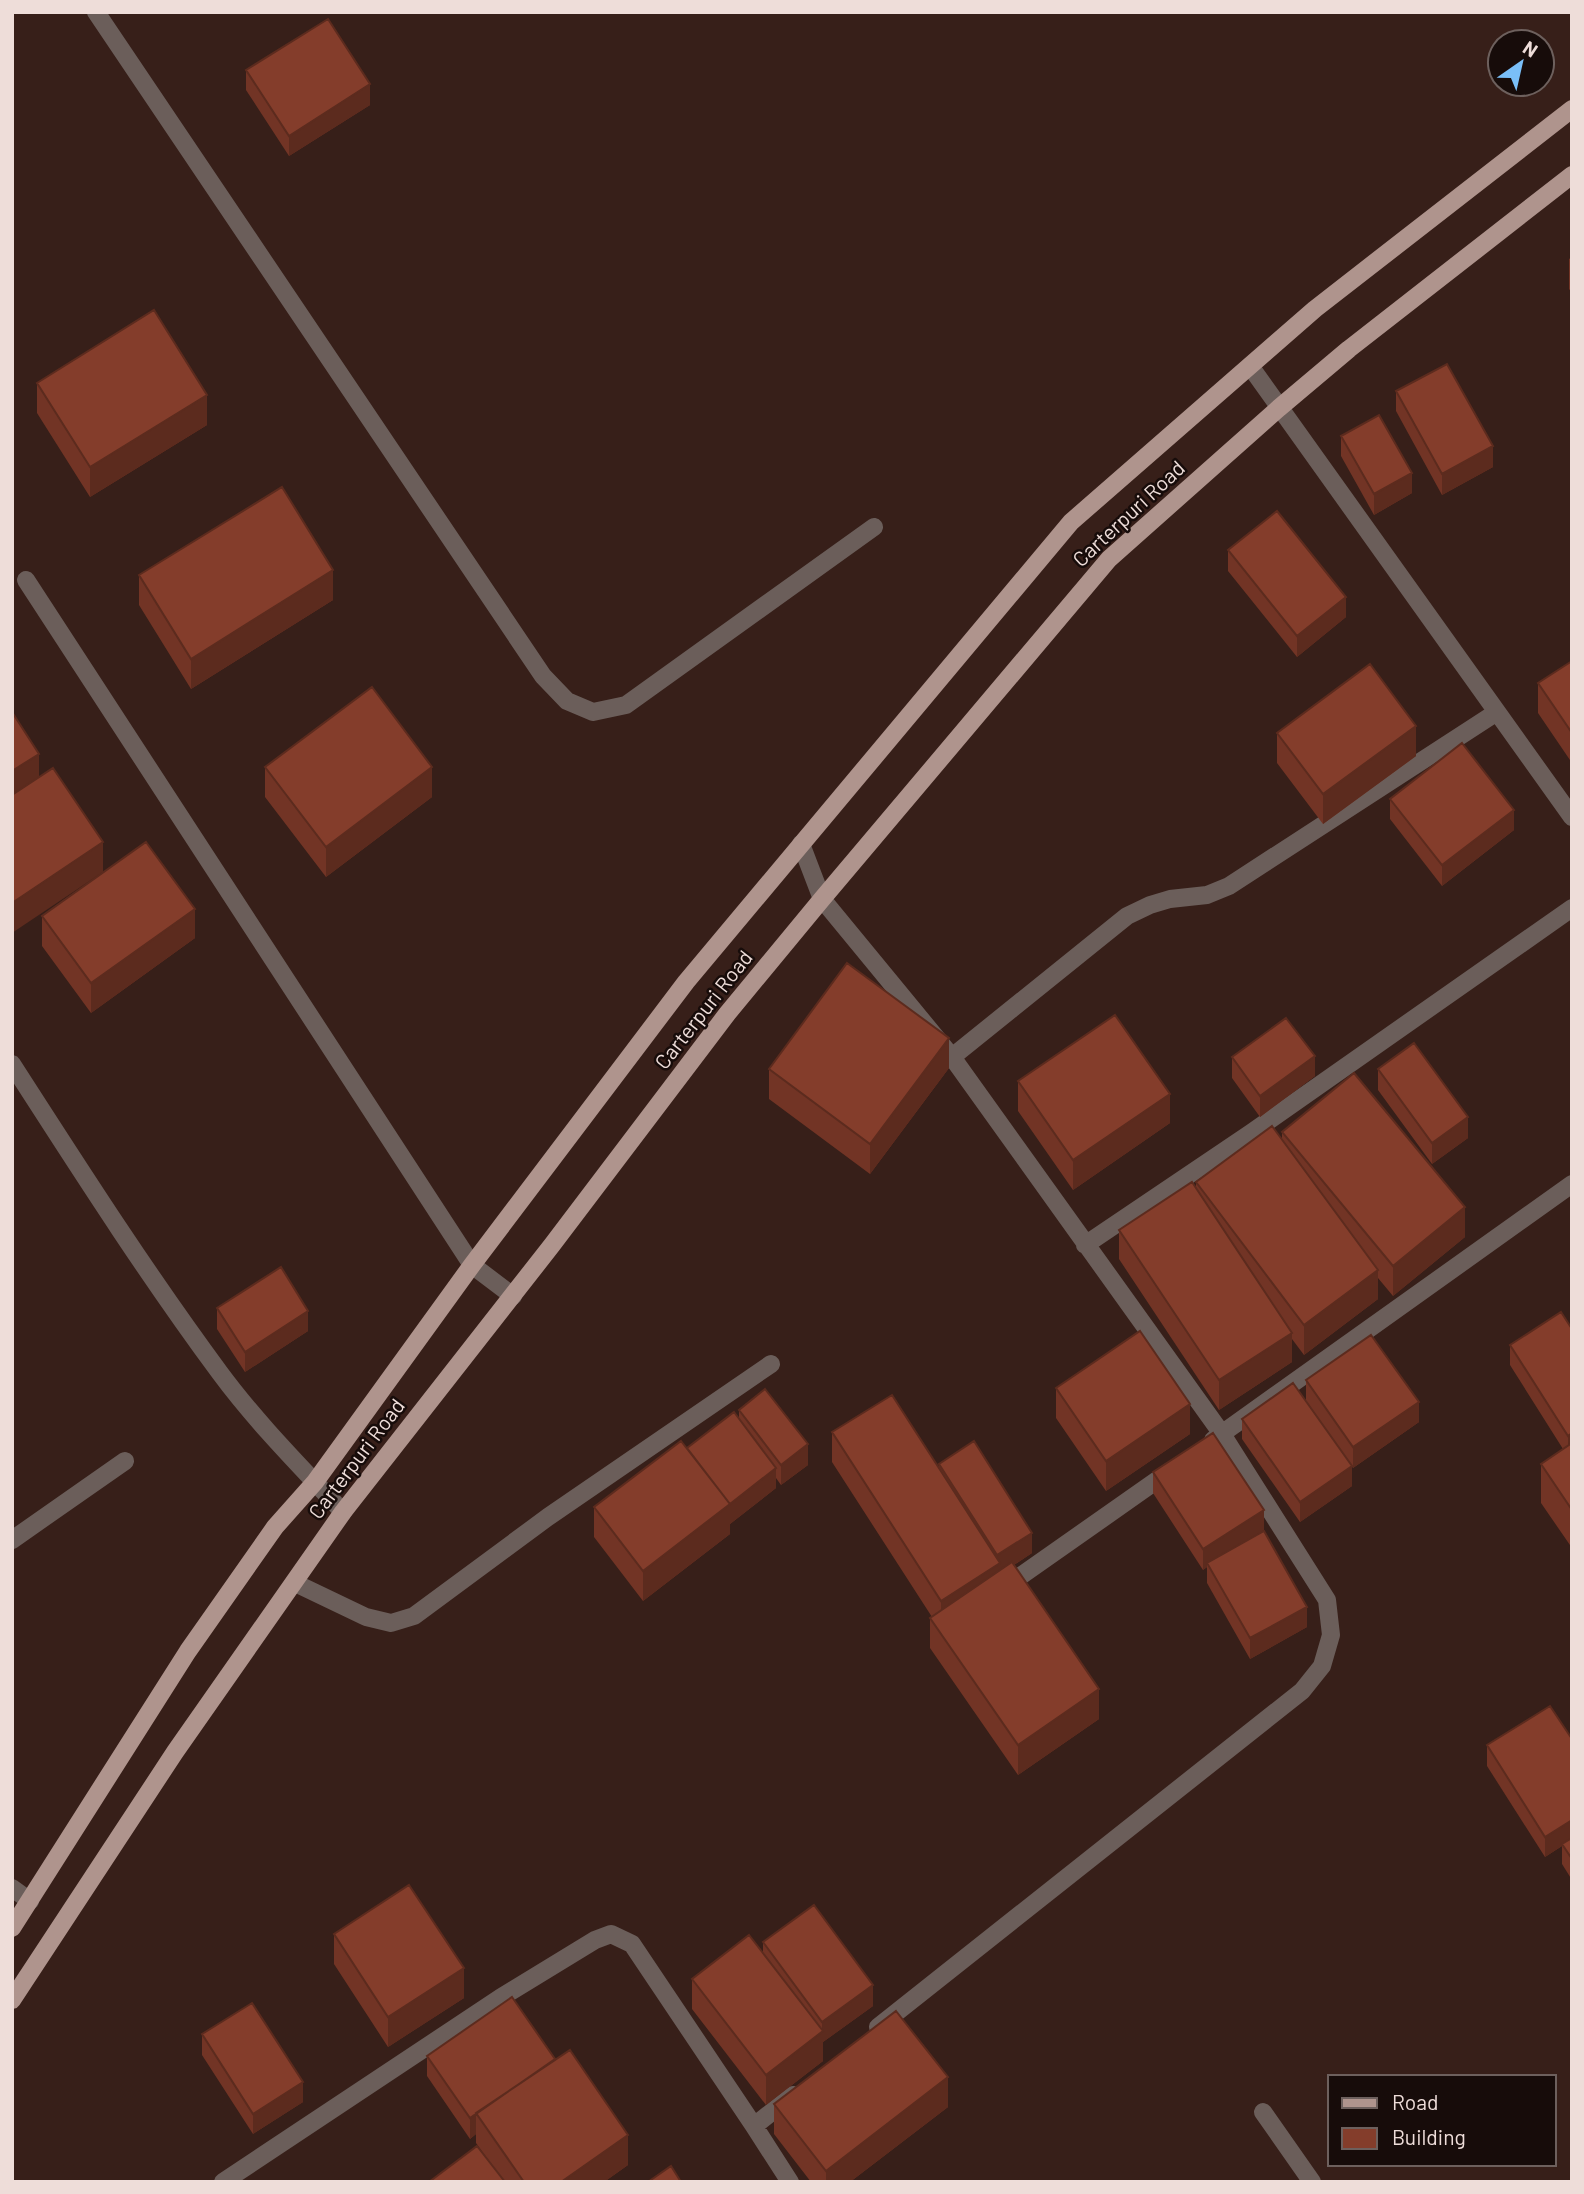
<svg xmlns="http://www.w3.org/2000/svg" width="1584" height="2194" font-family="Barlow,sans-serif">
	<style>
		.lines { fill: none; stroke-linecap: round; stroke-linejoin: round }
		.minor { stroke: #6b5e5a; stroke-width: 18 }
		.major { stroke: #af948d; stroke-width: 18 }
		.wall { fill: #723425 }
		.shaded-wall { fill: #5c2b1e }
		.building { fill: #843d2b; stroke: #5c2b1e; stroke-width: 2 }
		.labels { text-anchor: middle; stroke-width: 5; stroke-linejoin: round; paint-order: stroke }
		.street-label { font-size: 21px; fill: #eeddd9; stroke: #170c0a }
	</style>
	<rect width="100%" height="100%" fill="#371f19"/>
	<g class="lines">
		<!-- minor -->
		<path class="minor" d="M 96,12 L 543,676 L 567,701 L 593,712 L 626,705 L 874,527
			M 1250,366 L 1572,817
			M 26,580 L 472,1265 L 513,1296
			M 801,844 L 822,899 L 952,1057 L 1222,1434 L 1327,1600 L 1331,1635 L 1322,1666 L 1302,1691 L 878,2027
			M 952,1057 L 1127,916 L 1150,905 L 1170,899 L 1207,895 L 1229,886 L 1497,712
			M 12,1064 C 79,1168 146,1273 220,1373 C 257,1423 301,1467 343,1512
			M 1085,1245 L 1251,1133 L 1572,908
			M 1213,1440 L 1572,1184
			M 12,1540 L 125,1461
			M 1015,1580 L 1170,1471
			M 295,1583 L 366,1617 L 391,1623 L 414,1616 L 548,1517 L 771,1364
			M 12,1888 L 30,1901
			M 1263,2112 L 1312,2182
			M 754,2126 L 793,2095
			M 223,2182 L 500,1998 L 595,1940 L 611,1934 L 632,1944 L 754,2126 L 790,2182"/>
		<!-- major -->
		<path class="major" d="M 12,1928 L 188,1651 L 275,1527 L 315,1482 L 472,1265 L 686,982 L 1071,522 L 1315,309 L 1572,109
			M 12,2000 L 175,1752 L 343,1512 L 552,1245 L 727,1014 L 822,899 L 1109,559 L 1279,408 L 1349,349 L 1572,175"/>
	</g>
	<!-- wall -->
	<path class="wall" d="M 246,70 L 370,105 L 289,156 L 246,90 Z
		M 1572,257 L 1572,293 L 1569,289 L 1569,259 Z
		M 37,383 L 207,425 L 90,497 L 37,413 Z
		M 1396,391 L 1493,467 L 1442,495 L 1396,411 Z
		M 1341,436 L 1412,493 L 1374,515 L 1341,456 Z
		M 1228,550 L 1346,617 L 1297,657 L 1228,571 Z
		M 139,575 L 333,600 L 191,689 L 139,605 Z
		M 1572,661 L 1572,763 L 1538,713 L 1538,683 Z
		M 1277,733 L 1416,756 L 1323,824 L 1277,763 Z
		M 265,767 L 432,797 L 326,877 L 265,797 Z
		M 1390,799 L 1514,830 L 1442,886 L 1390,819 Z
		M 42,916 L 195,938 L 91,1013 L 42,946 Z
		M 1232,1057 L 1315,1076 L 1260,1117 L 1232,1078 Z
		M 949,1068 L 870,1174 L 769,1099 L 769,1069 Z
		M 1378,1069 L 1468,1138 L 1432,1164 L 1378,1090 Z
		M 1018,1081 L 1170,1123 L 1073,1190 L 1018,1111 Z
		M 1282,1132 L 1465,1237 L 1393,1296 L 1378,1278 L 1378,1299 L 1304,1355 L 1292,1339 L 1292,1362 L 1219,1410 L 1119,1259 L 1119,1230 L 1196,1188 L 1196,1182 L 1282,1140 Z
		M 217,1308 L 308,1331 L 245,1372 L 217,1329 Z
		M 1572,1329 L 1572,1548 L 1541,1503 L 1541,1464 L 1563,1449 L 1510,1365 L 1510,1345 Z
		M 1306,1380 L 1419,1422 L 1353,1468 L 1306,1401 Z
		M 1056,1388 L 1190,1434 L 1106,1491 L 1056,1418 Z
		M 739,1410 L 808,1465 L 781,1485 L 776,1478 L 776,1488 L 730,1524 L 730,1534 L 643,1601 L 594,1537 L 594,1507 L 687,1448 L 739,1419 Z
		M 1242,1419 L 1352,1486 L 1300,1522 L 1242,1439 Z
		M 832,1432 L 939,1468 L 939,1464 L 1032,1553 L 1014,1565 L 1099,1719 L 1018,1775 L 930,1648 L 930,1618 L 932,1617 L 832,1462 Z
		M 1153,1472 L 1264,1530 L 1255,1536 L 1307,1627 L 1250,1659 L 1207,1583 L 1207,1567 L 1203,1570 L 1153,1493 Z
		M 1572,1739 L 1572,1880 L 1562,1864 L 1562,1846 L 1545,1857 L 1487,1766 L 1487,1745 Z
		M 334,1934 L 464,1998 L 388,2047 L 334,1964 Z
		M 763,1942 L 873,2006 L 823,2042 L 823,2061 L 766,2105 L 692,2009 L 692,1979 L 763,1953 Z
		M 202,2034 L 303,2102 L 253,2134 L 202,2055 Z
		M 427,2056 L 628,2165 L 604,2182 L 429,2182 L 491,2164 L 476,2143 L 476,2134 L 470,2139 L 427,2076 Z
		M 774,2104 L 948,2107 L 850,2182 L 811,2182 L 774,2134 Z"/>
	<!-- shaded-wall -->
	<path class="shaded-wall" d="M 370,84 L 370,105 L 289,156 L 289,136 Z
		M 207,395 L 207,425 L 90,497 L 90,467 Z
		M 1493,446 L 1493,467 L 1442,495 L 1442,474 Z
		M 1412,473 L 1412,493 L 1374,515 L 1374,494 Z
		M 333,570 L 333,600 L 191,689 L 191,659 Z
		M 1346,597 L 1346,617 L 1297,657 L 1297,636 Z
		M 1416,726 L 1416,756 L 1323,824 L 1323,794 Z
		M 39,754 L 39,784 L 12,801 L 12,771 Z
		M 432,767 L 432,797 L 326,877 L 326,847 Z
		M 1514,810 L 1514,830 L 1442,886 L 1442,865 Z
		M 103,842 L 103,872 L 12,933 L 12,903 Z
		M 195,909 L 195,938 L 91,1013 L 91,983 Z
		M 949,1038 L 949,1068 L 870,1174 L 870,1144 Z
		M 1315,1056 L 1315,1076 L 1260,1117 L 1260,1096 Z
		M 1170,1094 L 1170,1123 L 1073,1190 L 1073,1160 Z
		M 1468,1117 L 1468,1138 L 1432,1164 L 1432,1143 Z
		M 1465,1207 L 1465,1237 L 1393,1296 L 1393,1266 Z
		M 1378,1270 L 1378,1299 L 1304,1355 L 1304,1325 Z
		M 308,1311 L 308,1331 L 245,1372 L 245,1352 Z
		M 1292,1333 L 1292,1362 L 1219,1410 L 1219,1380 Z
		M 1419,1402 L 1419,1422 L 1353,1468 L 1353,1447 Z
		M 1190,1404 L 1190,1434 L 1106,1491 L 1106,1461 Z
		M 1572,1433 L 1572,1454 L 1568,1456 L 1568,1436 Z
		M 808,1444 L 808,1465 L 781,1485 L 781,1465 Z
		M 1352,1466 L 1352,1486 L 1300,1522 L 1300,1502 Z
		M 776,1468 L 776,1488 L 730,1524 L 730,1504 Z
		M 730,1504 L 730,1534 L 643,1601 L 643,1571 Z
		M 1264,1510 L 1264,1530 L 1209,1566 L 1207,1563 L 1207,1567 L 1203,1570 L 1203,1549 Z
		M 1032,1533 L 1032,1553 L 1000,1574 L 941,1631 L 941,1601 L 997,1565 L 997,1555 Z
		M 1307,1607 L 1307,1627 L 1250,1659 L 1250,1638 Z
		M 1099,1689 L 1099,1719 L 1018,1775 L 1018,1745 Z
		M 1572,1820 L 1572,1840 L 1562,1844 L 1562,1846 L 1545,1857 L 1545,1837 Z
		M 464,1968 L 464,1998 L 388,2047 L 388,2017 Z
		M 873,1985 L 873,2006 L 823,2042 L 823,2061 L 766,2105 L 766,2075 L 822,2031 L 822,2022 Z
		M 948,2077 L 948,2107 L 850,2182 L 826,2182 L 826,2171 Z
		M 303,2082 L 303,2102 L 253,2134 L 253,2114 Z
		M 476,2114 L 476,2134 L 470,2139 L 470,2118 Z
		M 628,2135 L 628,2165 L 604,2182 L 561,2182 Z"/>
	<!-- building -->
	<path class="building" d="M 328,19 L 370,84 L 289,136 L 246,70 Z
		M 154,310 L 207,395 L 90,467 L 37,383 Z
		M 1447,364 L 1493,446 L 1442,474 L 1396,391 Z
		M 1379,415 L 1412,473 L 1374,494 L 1341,436 Z
		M 282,487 L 333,570 L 191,659 L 139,575 Z
		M 1277,511 L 1346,597 L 1297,636 L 1228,550 Z
		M 1572,661 L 1572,733 L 1538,683 Z
		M 1370,664 L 1416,726 L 1323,794 L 1277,733 Z
		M 372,687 L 432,767 L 326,847 L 265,767 Z
		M 12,712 L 39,754 L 12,771 Z
		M 1462,743 L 1514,810 L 1442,865 L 1390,799 Z
		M 53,768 L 103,842 L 12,903 L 12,795 Z
		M 146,842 L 195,909 L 91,983 L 42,916 Z
		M 847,963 L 949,1038 L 870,1144 L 769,1069 Z
		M 1115,1015 L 1170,1094 L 1073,1160 L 1018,1081 Z
		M 1286,1018 L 1315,1056 L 1260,1096 L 1232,1057 Z
		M 1414,1043 L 1468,1117 L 1432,1143 L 1378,1069 Z
		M 1354,1073 L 1465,1207 L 1393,1266 L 1282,1132 Z
		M 1272,1126 L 1378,1270 L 1304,1325 L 1196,1182 Z
		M 1192,1182 L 1292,1333 L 1219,1380 L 1119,1230 Z
		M 281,1267 L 308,1311 L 245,1352 L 217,1308 Z
		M 1561,1312 L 1572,1329 L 1572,1433 L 1568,1436 L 1510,1345 Z
		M 1140,1331 L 1190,1404 L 1106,1461 L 1056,1388 Z
		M 1371,1335 L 1419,1402 L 1353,1447 L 1306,1380 Z
		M 1293,1383 L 1352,1466 L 1300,1502 L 1242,1419 Z
		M 765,1389 L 808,1444 L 781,1465 L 739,1410 Z
		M 892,1395 L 1000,1563 L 941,1601 L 832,1432 Z
		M 734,1412 L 776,1468 L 730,1504 L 687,1448 Z
		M 1213,1433 L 1264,1510 L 1203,1549 L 1153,1472 Z
		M 681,1441 L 730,1504 L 643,1571 L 594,1507 Z
		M 974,1441 L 1032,1533 L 997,1555 L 939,1464 Z
		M 1572,1443 L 1572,1510 L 1541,1464 Z
		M 1264,1531 L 1307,1607 L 1250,1638 L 1207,1563 Z
		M 1012,1562 L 1099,1689 L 1018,1745 L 930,1618 Z
		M 1550,1706 L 1572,1739 L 1572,1820 L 1545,1837 L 1487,1745 Z
		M 1572,1838 L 1572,1859 L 1562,1844 Z
		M 409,1885 L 464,1968 L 388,2017 L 334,1934 Z
		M 814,1905 L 873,1985 L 822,2022 L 763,1942 Z
		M 749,1935 L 823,2031 L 766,2075 L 692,1979 Z
		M 512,1997 L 555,2059 L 470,2118 L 427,2056 Z
		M 252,2003 L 303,2082 L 253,2114 L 202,2034 Z
		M 896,2011 L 948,2077 L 826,2171 L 774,2104 Z
		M 570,2050 L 628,2135 L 561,2182 L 524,2182 L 476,2113 Z
		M 477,2146 L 505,2182 L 429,2182 Z
		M 671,2166 L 681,2182 L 648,2182 Z"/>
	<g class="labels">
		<!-- street labels -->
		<g class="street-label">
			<text transform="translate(1129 514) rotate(-43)" y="7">Carterpuri Road</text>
			<text transform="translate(704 1010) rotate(-52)" y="7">Carterpuri Road</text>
			<text transform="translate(357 1459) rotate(-53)" y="7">Carterpuri Road</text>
		</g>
	</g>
	<!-- border -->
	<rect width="1584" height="2194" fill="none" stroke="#eeddd9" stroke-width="28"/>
	<!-- legend -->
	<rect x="1328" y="2075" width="228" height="91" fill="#170c0a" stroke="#6d605d" stroke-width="2"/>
	<rect x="1342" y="2098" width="35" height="10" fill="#af948d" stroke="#6d605d" stroke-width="2"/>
	<text x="1392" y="2110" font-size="21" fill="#eeddd9">Road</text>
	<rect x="1342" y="2128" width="35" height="21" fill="#843d2b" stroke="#6d605d" stroke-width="2"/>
	<text x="1392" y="2145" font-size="21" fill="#eeddd9">Building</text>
	<!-- north arrow -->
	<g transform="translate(1521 63) rotate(34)"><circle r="33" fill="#170c0a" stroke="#6d605d" stroke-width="2"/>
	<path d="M0-5L12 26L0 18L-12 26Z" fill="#7abff8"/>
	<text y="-10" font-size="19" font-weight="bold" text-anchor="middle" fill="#eeddd9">N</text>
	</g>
</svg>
